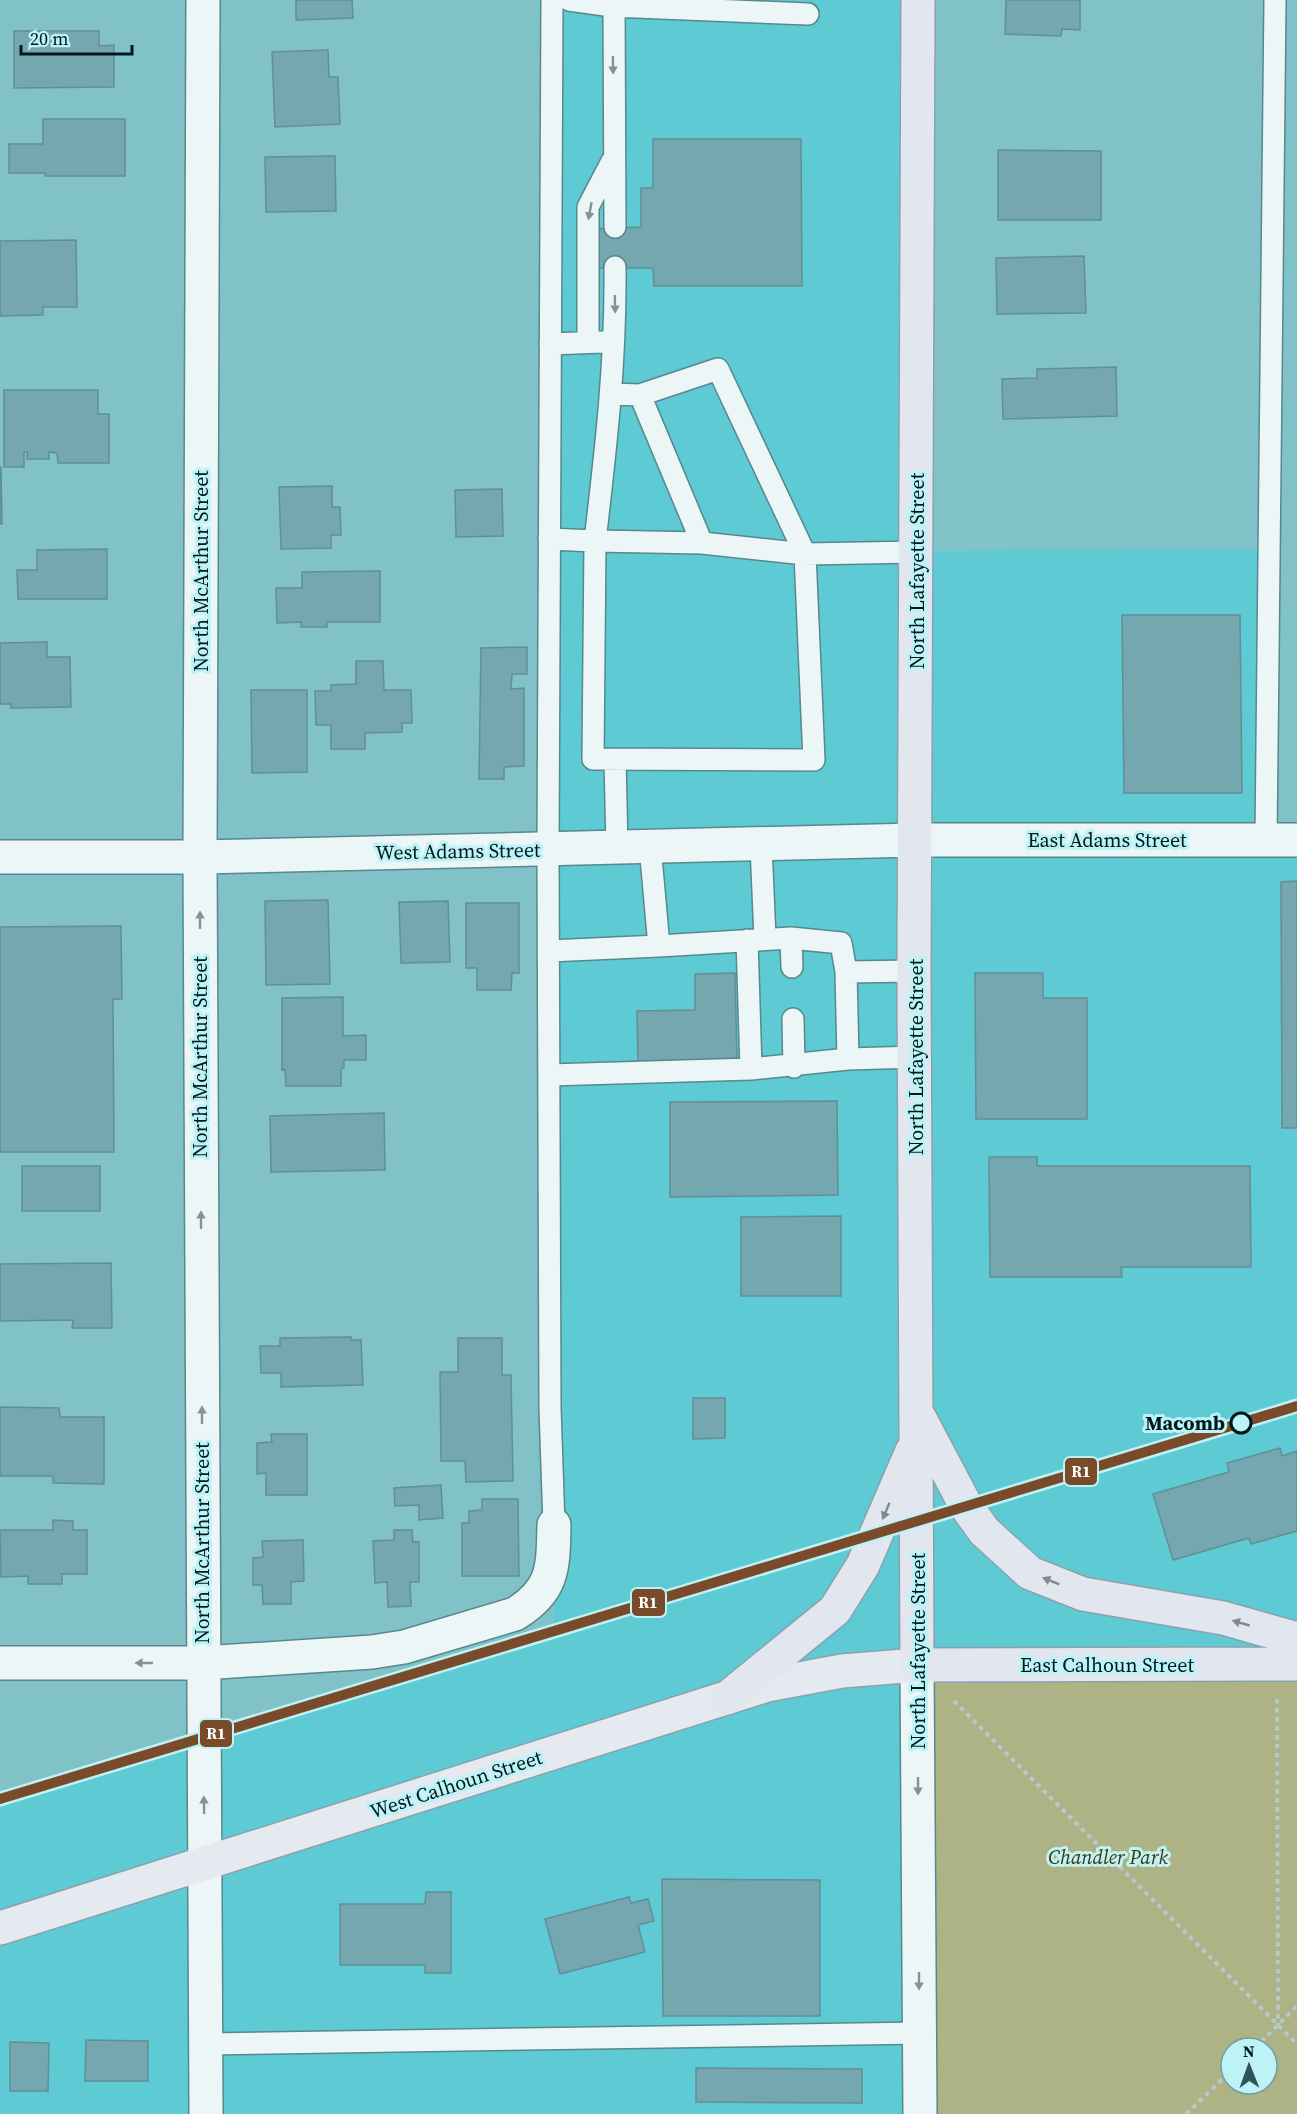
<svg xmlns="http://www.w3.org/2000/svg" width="1297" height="2114" font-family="'Source Serif 4',serif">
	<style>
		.built { fill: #5ecad3 }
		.green { fill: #adb384; fill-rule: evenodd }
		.building { fill: #74a7b0; stroke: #618f96; stroke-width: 1.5 }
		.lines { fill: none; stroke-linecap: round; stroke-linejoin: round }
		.service-casing { stroke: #56888c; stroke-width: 24 }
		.minor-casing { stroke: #56888c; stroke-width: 36 }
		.tertiary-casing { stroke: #56888c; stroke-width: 36 }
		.primary-casing { stroke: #8aa2ae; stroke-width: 36 }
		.trunk-casing { stroke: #8aa2ae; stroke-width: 36 }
		.path { stroke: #b6cacc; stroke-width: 4; stroke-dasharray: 4.5 4.5; stroke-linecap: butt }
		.service { stroke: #ecf6f7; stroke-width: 21 }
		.minor { stroke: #ecf6f7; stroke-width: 33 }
		.tertiary { stroke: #ecf6f7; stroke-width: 33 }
		.primary { stroke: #e4eaf0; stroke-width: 33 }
		.trunk { stroke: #e2e6ee; stroke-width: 33 }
		.rail-1-casing { stroke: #bdf3f7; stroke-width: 15 }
		.rail-1 { stroke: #7a4b2a; stroke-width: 10 }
		.oneway { fill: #829394 }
		.oneway2 { fill: #7d8a90 }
		.stop-dot { fill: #bdf3f7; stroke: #01191c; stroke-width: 3 }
		.labels { text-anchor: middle; stroke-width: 6; stroke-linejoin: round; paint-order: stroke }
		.street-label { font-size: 20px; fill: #01191c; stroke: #bdf3f7 }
		.stop-label { font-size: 20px; font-weight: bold; fill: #01191c; stroke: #bdf3f7; text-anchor: end }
		.park-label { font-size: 20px; font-style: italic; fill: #483404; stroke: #bdf3f7 }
		.line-badge { stroke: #bdf3f7; stroke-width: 2 }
		.badge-label { font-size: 16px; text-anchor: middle; font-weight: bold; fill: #fff }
	</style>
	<rect width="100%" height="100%" fill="#80c2c8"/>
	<!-- built -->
	<path class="built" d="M 552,0 L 918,0 L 917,551 L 1269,549 L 1266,840 L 1297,840 L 1297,1665 L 920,2114 L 0,2114 L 0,1799 L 554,1631 Z"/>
	<!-- green -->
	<path class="green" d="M 1297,1664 L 1297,2114 L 920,2114 L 917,1665 ZM 1231,2048 L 1267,2048 L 1267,2084 L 1231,2084 Z"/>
	<!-- building -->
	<path class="building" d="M 296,0 L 352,0 L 353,18 L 296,20 Z
		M 1006,0 L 1080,0 L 1080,30 L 1062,29 L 1061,36 L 1005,34 Z
		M 14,31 L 99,31 L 99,46 L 114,45 L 114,87 L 14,88 Z
		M 328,50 L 329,77 L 338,77 L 340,124 L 275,127 L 272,52 Z
		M 43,119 L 125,119 L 125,176 L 45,176 L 45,173 L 9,173 L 9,144 L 43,144 Z
		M 653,139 L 801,139 L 802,286 L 654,286 L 653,268 L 591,268 L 589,229 L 641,227 L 641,188 L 653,188 Z
		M 998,150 L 1101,151 L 1101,220 L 998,220 Z
		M 335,156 L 336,211 L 266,212 L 265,157 Z
		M 76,240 L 77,307 L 43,307 L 43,315 L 0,316 L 0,241 Z
		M 1084,256 L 1086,313 L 997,314 L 996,258 Z
		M 1116,367 L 1117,416 L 1003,419 L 1002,379 L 1037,378 L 1037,369 Z
		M 4,390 L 98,390 L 98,414 L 109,414 L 109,463 L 58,463 L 57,453 L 49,452 L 49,459 L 27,459 L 27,452 L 24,452 L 24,467 L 4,467 Z
		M 0,467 L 1,467 L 2,524 L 0,524 Z
		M 332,486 L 332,507 L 340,507 L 341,535 L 331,535 L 331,548 L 281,549 L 279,487 Z
		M 502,489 L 503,536 L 456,537 L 455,490 Z
		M 107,549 L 107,599 L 18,599 L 17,570 L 37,570 L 37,550 Z
		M 380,571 L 380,622 L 327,622 L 327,627 L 301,627 L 301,622 L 277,623 L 276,588 L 302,588 L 302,572 Z
		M 1122,615 L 1240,615 L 1242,793 L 1124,793 Z
		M 47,642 L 47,657 L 70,657 L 71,707 L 11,708 L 11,704 L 0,704 L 0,643 Z
		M 527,647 L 527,674 L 512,674 L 511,689 L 524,688 L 524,766 L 504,767 L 504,779 L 479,779 L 481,648 Z
		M 356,661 L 383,661 L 384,690 L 411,690 L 412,723 L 402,723 L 402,732 L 365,733 L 365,749 L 331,749 L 331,725 L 316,725 L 315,691 L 331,691 L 331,685 L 356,684 Z
		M 251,690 L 307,690 L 307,772 L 252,773 Z
		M 1297,881 L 1297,1128 L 1282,1128 L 1281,882 Z
		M 328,900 L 330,984 L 266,985 L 265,901 Z
		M 448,901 L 450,962 L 401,963 L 399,902 Z
		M 466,903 L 519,903 L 519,973 L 512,973 L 511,990 L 477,990 L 477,968 L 466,968 Z
		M 121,926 L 122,999 L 113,999 L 114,1152 L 0,1152 L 0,927 Z
		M 735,973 L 737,1062 L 638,1064 L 637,1011 L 695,1010 L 695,974 Z
		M 975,973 L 1043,973 L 1043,998 L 1087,998 L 1087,1119 L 976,1119 Z
		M 343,997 L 343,1036 L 366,1035 L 366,1060 L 344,1060 L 344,1068 L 341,1069 L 341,1086 L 286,1086 L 285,1069 L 282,1070 L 282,998 Z
		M 837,1101 L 838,1195 L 670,1197 L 670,1102 Z
		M 384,1113 L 385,1170 L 271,1172 L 270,1116 Z
		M 989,1157 L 1037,1157 L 1037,1166 L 1250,1166 L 1251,1267 L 1121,1267 L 1122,1277 L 990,1277 Z
		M 22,1166 L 100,1166 L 100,1211 L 22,1211 Z
		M 841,1216 L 841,1296 L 741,1296 L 741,1217 Z
		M 111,1263 L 112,1328 L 72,1328 L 73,1320 L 0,1321 L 0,1264 Z
		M 351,1337 L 351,1340 L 361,1340 L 363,1385 L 281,1387 L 281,1373 L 261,1373 L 260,1346 L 280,1346 L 280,1338 Z
		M 458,1338 L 502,1338 L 502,1375 L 511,1375 L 513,1481 L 466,1482 L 465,1461 L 441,1461 L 440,1372 L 458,1372 Z
		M 693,1398 L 725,1398 L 725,1438 L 693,1439 Z
		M 0,1407 L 59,1408 L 60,1417 L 104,1417 L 104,1484 L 53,1483 L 53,1476 L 0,1476 Z
		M 271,1434 L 307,1434 L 307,1495 L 266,1495 L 266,1473 L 257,1474 L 257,1443 L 272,1442 Z
		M 1280,1448 L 1282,1456 L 1297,1451 L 1297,1531 L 1251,1544 L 1249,1538 L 1173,1560 L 1153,1494 L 1229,1472 L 1227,1463 Z
		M 441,1485 L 443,1518 L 419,1520 L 419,1505 L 395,1506 L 394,1488 Z
		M 482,1499 L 518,1499 L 519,1576 L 462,1576 L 462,1523 L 469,1523 L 469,1511 L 482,1510 Z
		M 53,1520 L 73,1521 L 73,1530 L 87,1530 L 87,1574 L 62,1574 L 62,1584 L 28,1584 L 28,1576 L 1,1577 L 0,1530 L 53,1530 Z
		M 394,1530 L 412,1530 L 413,1542 L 419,1542 L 419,1582 L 410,1582 L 411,1606 L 388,1607 L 387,1582 L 375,1583 L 373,1541 L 394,1540 Z
		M 303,1540 L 304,1581 L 291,1582 L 291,1604 L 263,1604 L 262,1585 L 253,1585 L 253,1558 L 263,1557 L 262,1541 Z
		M 662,1879 L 820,1880 L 820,2016 L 663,2016 Z
		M 426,1892 L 451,1892 L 451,1973 L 425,1973 L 425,1965 L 340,1965 L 340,1904 L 425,1904 Z
		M 629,1897 L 631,1903 L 648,1899 L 654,1921 L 638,1925 L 645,1952 L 560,1974 L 545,1919 Z
		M 86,2040 L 148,2041 L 148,2081 L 85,2081 Z
		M 10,2042 L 49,2043 L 48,2091 L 10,2091 Z
		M 696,2068 L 862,2069 L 862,2103 L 696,2102 Z"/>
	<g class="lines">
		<!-- service casing -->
		<g class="service-casing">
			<path id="service" d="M 552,0 L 548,849 L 550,1408 L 554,1525
				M 569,0 L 612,6 L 808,14
				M 614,0 L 615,227
				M 588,342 L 588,207 L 612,161
				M 550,344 L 603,342
				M 612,394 L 640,395 L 718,369 L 805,554
				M 640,395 L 702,543
				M 549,539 L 595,541 C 606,447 616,362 615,267
				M 805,554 L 702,543 L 595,541 L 593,759 L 814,760 L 805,554 L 917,552
				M 615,759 L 617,847
				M 1266,840 L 1275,0
				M 761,845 L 765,938
				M 650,846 L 659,946 L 791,938 L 841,943 L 846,972 L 848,1059
				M 791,938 L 792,967
				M 747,940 L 751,1069
				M 549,951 L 659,946
				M 846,972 L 914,971
				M 793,1019 L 794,1067
				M 549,1075 L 751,1069 L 848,1059 L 916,1057
				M 206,2044 L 920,2033"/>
		</g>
		<!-- minor casing -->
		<g class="minor-casing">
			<path id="minor" d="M 203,0 L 200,857 L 206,2114
				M 916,840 L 1297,840
				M 0,1663 L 203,1663 L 372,1652 L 404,1647 L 515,1614 C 554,1590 553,1568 554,1525"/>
		</g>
		<!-- tertiary casing -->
		<g class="tertiary-casing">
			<path id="tertiary" d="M 0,857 L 200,857 L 916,840
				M 917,1665 L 920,2114"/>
		</g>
		<!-- primary casing -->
		<g class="primary-casing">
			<path id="primary" d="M 0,1928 L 767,1685 L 842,1671 L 917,1665"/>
		</g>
		<!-- trunk casing -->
		<g class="trunk-casing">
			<path id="trunk" d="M 918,0 L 914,971 L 917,1665 L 1297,1664
				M 919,1417 L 966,1506 L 984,1531 L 1030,1573 L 1083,1594 L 1223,1618 L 1297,1639
				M 727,1698 L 835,1610 L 863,1565 L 912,1451"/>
		</g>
		<!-- path -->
		<path class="path" d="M 1277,1699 L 1278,2025
			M 954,1701 L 1297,2044
			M 1255,2048 L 1297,2006
			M 1186,2114 L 1231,2071"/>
		<!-- service -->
		<use href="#service" class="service"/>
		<!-- minor -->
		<use href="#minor" class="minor"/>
		<!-- tertiary -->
		<use href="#tertiary" class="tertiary"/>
		<!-- primary -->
		<use href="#primary" class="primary"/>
		<!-- trunk -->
		<use href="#trunk" class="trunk"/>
		<!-- rail-1 casing -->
		<g class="rail-1-casing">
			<path id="rail-1" d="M 0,1799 L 1297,1406"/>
		</g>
		<!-- rail-1 -->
		<use href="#rail-1" class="rail-1"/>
	</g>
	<!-- one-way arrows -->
	<defs><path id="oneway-solid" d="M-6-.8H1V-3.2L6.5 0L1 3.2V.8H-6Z" transform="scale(1.5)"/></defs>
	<g class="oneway">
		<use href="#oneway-solid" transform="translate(613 65) rotate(89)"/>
		<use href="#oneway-solid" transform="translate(590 211) rotate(100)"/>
		<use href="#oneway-solid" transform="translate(615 304) rotate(89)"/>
		<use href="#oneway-solid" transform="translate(200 920) rotate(-90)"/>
		<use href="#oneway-solid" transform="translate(201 1220) rotate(-90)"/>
		<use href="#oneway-solid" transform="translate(202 1415) rotate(-90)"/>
		<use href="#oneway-solid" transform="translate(144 1663) rotate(180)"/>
		<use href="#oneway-solid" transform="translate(918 1786) rotate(90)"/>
		<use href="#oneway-solid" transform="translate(204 1805) rotate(-91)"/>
		<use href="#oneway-solid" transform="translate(919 1981) rotate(90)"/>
	</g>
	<g class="oneway2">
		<use href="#oneway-solid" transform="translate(886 1511) rotate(113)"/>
		<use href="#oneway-solid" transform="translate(1051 1581) rotate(-158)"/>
		<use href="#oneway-solid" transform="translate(1241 1623) rotate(-164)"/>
	</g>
	<!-- markers -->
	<circle class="stop-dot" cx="1241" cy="1423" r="10"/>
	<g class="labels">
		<!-- street labels -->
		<g class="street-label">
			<text transform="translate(201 571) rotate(-90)" y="7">North McArthur Street</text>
			<text transform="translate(917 571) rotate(-90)" y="7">North Lafayette Street</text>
			<text x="1107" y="847">East Adams Street</text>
			<text transform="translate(458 851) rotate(-1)" y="7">West Adams Street</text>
			<text transform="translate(200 1057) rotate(-90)" y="7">North McArthur Street</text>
			<text transform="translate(916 1057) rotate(-90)" y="7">North Lafayette Street</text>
			<text transform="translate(202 1543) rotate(-90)" y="7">North McArthur Street</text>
			<text transform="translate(918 1651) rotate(-90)" y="7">North Lafayette Street</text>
			<text x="1107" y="1672">East Calhoun Street</text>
			<text transform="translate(456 1784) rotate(-18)" y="7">West Calhoun Street</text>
		</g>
		<!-- stop labels -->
		<g class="stop-label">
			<text x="1225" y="1430">Macomb</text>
		</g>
		<!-- park labels -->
		<g class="park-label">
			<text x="1108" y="1864">Chandler Park</text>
		</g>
	</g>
	<g class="line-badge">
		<rect x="1064" y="1457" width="34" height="29" rx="6" fill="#7a4b2a"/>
		<rect x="631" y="1588" width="35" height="29" rx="6" fill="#7a4b2a"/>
		<rect x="199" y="1719" width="34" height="29" rx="6" fill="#7a4b2a"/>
	</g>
	<g class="badge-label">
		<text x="1081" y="1477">R1</text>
		<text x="648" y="1608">R1</text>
		<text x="216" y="1739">R1</text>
	</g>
	<!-- north arrow -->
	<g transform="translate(1249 2066) rotate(359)"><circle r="28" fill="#bdf3f7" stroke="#729c9f" stroke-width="1.5"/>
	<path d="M0-4.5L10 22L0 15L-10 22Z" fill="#2d5458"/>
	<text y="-9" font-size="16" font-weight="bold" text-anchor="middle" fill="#01191c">N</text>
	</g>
	<!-- scale -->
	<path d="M21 45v9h111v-9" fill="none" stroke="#01191c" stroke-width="3"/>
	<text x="30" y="45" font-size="18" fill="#01191c" stroke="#bdf3f7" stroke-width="4.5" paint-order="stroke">20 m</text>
</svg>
